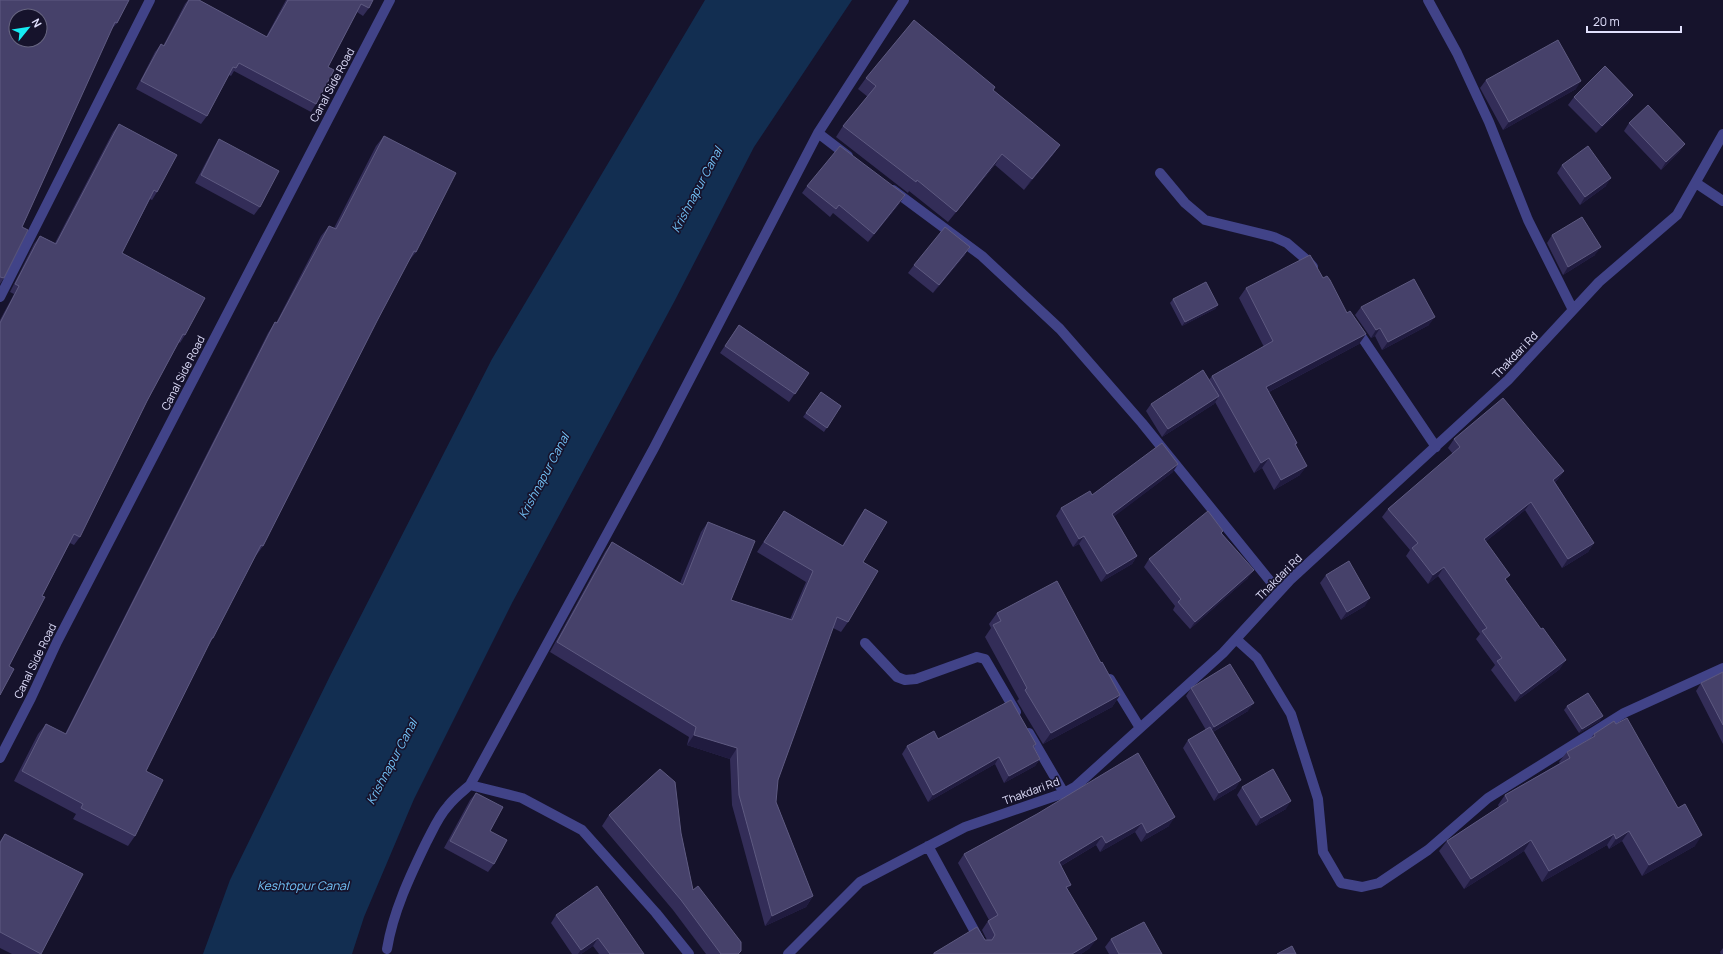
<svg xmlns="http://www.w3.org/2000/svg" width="1723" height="954" font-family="Manrope,sans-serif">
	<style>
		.water { fill: #122e51 }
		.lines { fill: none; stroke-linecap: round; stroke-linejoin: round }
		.minor { stroke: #414388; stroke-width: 10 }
		.wall { fill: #332d58 }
		.shaded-wall { fill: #201b3f }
		.building { fill: #46416a; stroke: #5e5a81; fill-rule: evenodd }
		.labels { text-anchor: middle; stroke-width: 3.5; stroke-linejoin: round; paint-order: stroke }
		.street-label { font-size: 11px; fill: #e1e0fd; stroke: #16132c }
		.water-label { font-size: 12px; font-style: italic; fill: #73c3f8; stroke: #16132c }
	</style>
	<rect width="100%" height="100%" fill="#16132c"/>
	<!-- water -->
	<path class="water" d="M 705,0 L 852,0 L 754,147 L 674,302 L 512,603 L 414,799 L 364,917 L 352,954 L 203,954 L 230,880 L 331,674 L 492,359 Z"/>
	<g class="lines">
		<!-- minor -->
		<path class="minor" d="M 1428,0 L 1457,53 L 1489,122 L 1528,220 L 1573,310
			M 818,133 L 848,156
			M 1160,173 L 1185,203 L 1205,220 L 1274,237 L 1287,243 L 1308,261 L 1313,267
			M 1696,183 L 1723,201
			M 893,190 L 982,256 L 1060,329 L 1142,423 L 1279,592
			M 0,297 L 150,0
			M 1355,327 L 1436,447
			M 1236,639 L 1257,658 L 1291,714 L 1318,799 L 1323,852 L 1341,883 L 1362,887 L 1379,883 L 1428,850 L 1488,798 L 1624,713 L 1723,668
			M 865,643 L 897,677 L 905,680 L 916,679 L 977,657 L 985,659 L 1016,712
			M 1110,679 L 1140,728
			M 1029,733 L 1064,793
			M 0,758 L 31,698 L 57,642 L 390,0
			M 928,846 L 980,941
			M 387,949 C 393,912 410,876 426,843 C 433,830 438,817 448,806 C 454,798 462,792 470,785
			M 689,954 L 656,913 L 582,830 L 522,798 L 470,785 L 654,448 L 818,133 L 904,0
			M 788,954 L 860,882 L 965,827 L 1064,793 L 1075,787 L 1223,653 L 1290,580 L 1508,380 L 1599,282 L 1677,215 L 1723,134"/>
	</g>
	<!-- wall -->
	<path class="wall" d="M 0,0 L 129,0 L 117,23 L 111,30 L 22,227 L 4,278 L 0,284 Z
		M 188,0 L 199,0 L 266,37 L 286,0 L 373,0 L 369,8 L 363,16 L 357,12 L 328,67 L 316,104 L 311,112 L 234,71 L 231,76 L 229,75 L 207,116 L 201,124 L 136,89 L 155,52 L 161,44 L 163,46 L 185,4 Z
		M 866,78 L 993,90 L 1060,145 L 1052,156 L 1024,190 L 995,165 L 948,222 L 909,191 L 908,193 L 836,137 L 843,126 L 868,97 L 858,89 Z
		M 1486,80 L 1576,89 L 1503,130 L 1480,88 Z
		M 1633,95 L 1628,103 L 1596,133 L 1568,105 L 1574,97 Z
		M 1629,123 L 1685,144 L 1679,152 L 1661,170 L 1624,131 Z
		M 119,124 L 157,192 L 152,200 L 150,199 L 122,253 L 185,335 L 180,343 L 179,342 L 147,401 L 80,537 L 74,545 L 70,543 L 42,596 L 9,666 L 0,695 L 0,320 L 14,294 L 10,292 L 34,244 L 40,236 L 55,243 L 113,132 Z
		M 384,136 L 416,252 L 408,262 L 377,321 L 263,546 L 255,557 L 213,638 L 208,646 L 146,771 L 135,836 L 128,846 L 73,819 L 76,814 L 14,781 L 38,734 L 46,724 L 65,734 L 268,333 L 275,322 L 276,323 L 321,236 L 329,226 L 334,228 L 376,146 Z
		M 219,139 L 260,207 L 254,215 L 195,183 L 214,147 Z
		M 1562,165 L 1606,186 L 1580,205 L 1557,173 Z
		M 807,186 L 900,203 L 868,242 L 833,213 L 830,217 L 802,193 Z
		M 1552,235 L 1595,255 L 1563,275 L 1547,243 Z
		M 965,255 L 933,293 L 908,273 L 914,265 Z
		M 1323,278 L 1347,313 L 1366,334 L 1359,344 L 1269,392 L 1297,443 L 1296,445 L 1300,475 L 1274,490 L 1262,468 L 1254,473 L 1215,402 L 1214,404 L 1162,437 L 1146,411 L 1151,404 L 1209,380 L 1212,376 L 1264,347 L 1239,298 L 1246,288 Z
		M 1173,299 L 1218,305 L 1215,309 L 1182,326 L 1170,303 Z
		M 1361,307 L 1429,325 L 1382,350 L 1375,336 L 1371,338 L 1355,315 Z
		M 739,325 L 809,373 L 789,402 L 720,353 Z
		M 821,392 L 841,406 L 824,432 L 803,417 Z
		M 1454,439 L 1564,471 L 1558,479 L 1555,482 L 1594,543 L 1588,552 L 1562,568 L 1525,510 L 1485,542 L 1507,581 L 1560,669 L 1515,702 L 1491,670 L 1495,665 L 1476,639 L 1480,634 L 1438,576 L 1428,584 L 1406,556 L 1410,550 L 1382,517 L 1388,509 L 1453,454 L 1448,448 Z
		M 1173,472 L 1114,516 L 1137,556 L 1132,564 L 1101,582 L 1079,544 L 1073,547 L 1056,516 L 1061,508 L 1092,495 Z
		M 865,509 L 863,562 L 848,622 L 841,632 L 833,628 L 778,780 L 776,802 L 813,896 L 806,907 L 765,926 L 732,805 L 730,759 L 687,745 L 689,737 L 550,652 L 605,552 L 612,542 L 680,583 L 701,532 L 708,522 L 731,600 L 790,619 L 806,582 L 757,552 L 777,521 L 784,511 L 842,546 L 858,519 Z
		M 1222,533 L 1248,578 L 1190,629 L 1173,610 L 1175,606 L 1144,567 L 1149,559 Z
		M 1326,575 L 1365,606 L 1341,620 L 1320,583 Z
		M 997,613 L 1101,663 L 1120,695 L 1112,707 L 1043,744 L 1017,701 L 1019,699 L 985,637 L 991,628 L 989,624 Z
		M 1723,672 L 1723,744 L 1696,691 L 1701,683 Z
		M 1191,688 L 1248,711 L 1213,732 L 1236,788 L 1214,801 L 1183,748 L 1188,740 L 1206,730 L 1186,696 Z
		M 1567,706 L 1600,721 L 1579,733 L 1564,710 Z
		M 1594,734 L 1695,846 L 1642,876 L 1622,841 L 1609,849 L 1607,845 L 1542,882 L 1524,851 L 1464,889 L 1439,851 L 1447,841 L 1499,807 L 1498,805 L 1505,795 L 1560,763 L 1559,762 L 1567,752 L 1591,738 Z
		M 938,739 L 1036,744 L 1034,747 L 1040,759 L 1035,766 L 1004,783 L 995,764 L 928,802 L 902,754 L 907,746 Z
		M 1242,787 L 1286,809 L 1256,826 L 1237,795 Z
		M 476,793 L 490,831 L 494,864 L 488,872 L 444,848 L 470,800 Z
		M 1037,814 L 1169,826 L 1141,842 L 1135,832 L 1100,852 L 1096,845 L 1061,866 L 1067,890 L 1090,948 L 1081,954 L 933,954 L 934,953 L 985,940 L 987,940 L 982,930 L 988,921 L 989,920 L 958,863 L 964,854 Z
		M 609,815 L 681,833 L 693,890 L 741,951 L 739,954 L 706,954 L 673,910 L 602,826 Z
		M 5,834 L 41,954 L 12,954 L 0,948 L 0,841 Z
		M 556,915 L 644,954 L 599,954 L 593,946 L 581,954 L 572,954 L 551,923 Z
		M 1111,939 L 1162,954 L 1109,954 L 1105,947 Z
		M 1723,948 L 1723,954 L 1721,954 L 1720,952 Z"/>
	<!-- shaded-wall -->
	<path class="shaded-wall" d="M 1581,81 L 1576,89 L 1503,130 L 1509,122 Z
		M 1633,95 L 1628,103 L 1596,133 L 1602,126 Z
		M 1685,144 L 1679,152 L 1661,170 L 1666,162 Z
		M 1060,145 L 1052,156 L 1024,190 L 1032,179 Z
		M 1002,154 L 995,165 L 948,222 L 956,212 Z
		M 1611,178 L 1606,186 L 1580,205 L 1585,197 Z
		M 905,195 L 900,203 L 868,242 L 874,234 Z
		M 970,247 L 965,255 L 933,293 L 939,285 Z
		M 1601,247 L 1595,255 L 1563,275 L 1568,267 Z
		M 1218,305 L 1215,309 L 1182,326 L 1185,322 Z
		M 1435,317 L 1429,325 L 1382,350 L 1388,342 Z
		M 1380,328 L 1375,336 L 1371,338 L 1376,330 Z
		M 1366,334 L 1359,344 L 1259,397 L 1266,387 Z
		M 1219,396 L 1214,404 L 1162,437 L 1168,429 Z
		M 1269,458 L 1262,468 L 1254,473 L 1261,463 Z
		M 1178,464 L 1173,472 L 1107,522 L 1112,514 Z
		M 1307,466 L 1300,475 L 1274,490 L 1281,480 Z
		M 1564,471 L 1558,479 L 1548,488 L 1553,480 Z
		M 1531,502 L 1525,510 L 1478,548 L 1484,539 Z
		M 1084,536 L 1079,544 L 1073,547 L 1079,539 Z
		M 1594,543 L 1588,552 L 1562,568 L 1568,559 Z
		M 1137,556 L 1132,564 L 1101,582 L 1107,574 Z
		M 1444,567 L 1438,576 L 1428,584 L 1433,575 Z
		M 1254,570 L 1248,578 L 1190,629 L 1195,622 Z
		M 1370,598 L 1365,606 L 1341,620 L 1347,612 Z
		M 1566,660 L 1560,669 L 1515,702 L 1521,694 Z
		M 1120,695 L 1112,707 L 1043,744 L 1051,733 Z
		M 1254,703 L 1248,711 L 1209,734 L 1214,727 Z
		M 1603,716 L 1600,721 L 1579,733 L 1582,729 Z
		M 694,735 L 737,748 L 730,759 L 687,745 Z
		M 999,757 L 995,764 L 928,802 L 933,795 Z
		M 1040,759 L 1035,766 L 1004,783 L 1009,776 Z
		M 1241,780 L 1236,788 L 1214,801 L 1219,793 Z
		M 1291,801 L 1286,809 L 1256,826 L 1261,818 Z
		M 1175,817 L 1169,826 L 1141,842 L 1147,833 Z
		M 1142,823 L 1135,832 L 1100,852 L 1106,843 Z
		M 1629,831 L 1622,841 L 1609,849 L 1616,839 Z
		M 1614,834 L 1607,845 L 1542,882 L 1549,871 Z
		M 1702,835 L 1695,846 L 1642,876 L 1649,865 Z
		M 1102,836 L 1096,845 L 1052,871 L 1059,862 Z
		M 1531,840 L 1524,851 L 1464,889 L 1471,879 Z
		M 1071,885 L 1065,894 L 1066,887 Z
		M 813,896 L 806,907 L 765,926 L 772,916 Z
		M 598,938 L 593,946 L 581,954 L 578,954 L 581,950 Z
		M 1097,939 L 1090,948 L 1081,954 L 1072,954 Z"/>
	<!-- building -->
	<path class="building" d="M 0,0 L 129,0 L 117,23 L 115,22 L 22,227 L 28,230 L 4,278 L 0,277 ZM 16,16 L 40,16 L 40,40 L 16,40 Z
		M 189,0 L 199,0 L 267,37 L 288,0 L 373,0 L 369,8 L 361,4 L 328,67 L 334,70 L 316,104 L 239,63 L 236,68 L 233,67 L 207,116 L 141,81 L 161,44 L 164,46 Z
		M 914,20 L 995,87 L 993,90 L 1060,145 L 1032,179 L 1002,154 L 956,212 L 917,180 L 916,182 L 843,126 L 876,86 L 866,78 Z
		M 1558,40 L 1581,81 L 1509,122 L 1486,80 Z
		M 1605,66 L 1633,95 L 1602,126 L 1574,97 Z
		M 1648,105 L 1685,144 L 1666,162 L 1629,123 Z
		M 119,124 L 177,155 L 157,192 L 154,190 L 122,253 L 205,298 L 185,335 L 183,334 L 147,401 L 80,537 L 74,534 L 42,596 L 45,597 L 9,666 L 14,669 L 0,695 L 0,323 L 19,286 L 15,284 L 40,236 L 56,244 Z
		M 384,136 L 456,173 L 416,252 L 414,251 L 377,321 L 263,546 L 261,545 L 213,638 L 212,638 L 146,771 L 163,780 L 135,836 L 81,808 L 83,804 L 22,771 L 46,724 L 66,734 L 275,322 L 277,323 L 329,226 L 336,229 Z
		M 219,139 L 279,171 L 260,207 L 201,175 Z
		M 840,146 L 905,195 L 874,234 L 839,205 L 836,209 L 807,186 Z
		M 1588,146 L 1611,178 L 1585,197 L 1562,165 Z
		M 1582,217 L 1601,247 L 1568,267 L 1552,235 Z
		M 945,227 L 970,247 L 939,285 L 914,265 Z
		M 1310,255 L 1323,278 L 1327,276 L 1330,280 L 1347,313 L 1350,311 L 1366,334 L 1266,387 L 1297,443 L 1295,444 L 1307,466 L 1281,480 L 1269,458 L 1261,463 L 1212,376 L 1273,341 L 1246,288 Z
		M 1414,279 L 1435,317 L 1388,342 L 1380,328 L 1376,330 L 1361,307 Z
		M 1206,282 L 1218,305 L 1185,322 L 1173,299 Z
		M 739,325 L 809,373 L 795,394 L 725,346 Z
		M 1203,370 L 1219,396 L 1168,429 L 1151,404 Z
		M 821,392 L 841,406 L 827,428 L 806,413 Z
		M 1503,398 L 1564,471 L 1553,480 L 1594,543 L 1568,559 L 1531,502 L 1484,539 L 1510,575 L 1505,579 L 1541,629 L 1543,628 L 1566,660 L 1521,694 L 1497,661 L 1502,658 L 1482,631 L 1487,628 L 1444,567 L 1433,575 L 1412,548 L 1418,543 L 1388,509 L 1460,447 L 1454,439 Z
		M 1162,443 L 1178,464 L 1112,514 L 1137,556 L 1107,574 L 1084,536 L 1079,539 L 1061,508 L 1090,491 L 1092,495 Z
		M 865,509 L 887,522 L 863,562 L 878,571 L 848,622 L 837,617 L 778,780 L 776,802 L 813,896 L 772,916 L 739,795 L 737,748 L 694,735 L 696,727 L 557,642 L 612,542 L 683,585 L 708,522 L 755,541 L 731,600 L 792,620 L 813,571 L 764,542 L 784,511 L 843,546 Z
		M 1208,511 L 1223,531 L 1221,533 L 1254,570 L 1195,622 L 1178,602 L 1181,599 L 1149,559 Z
		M 1349,561 L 1370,598 L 1347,612 L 1326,575 Z
		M 1057,581 L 1101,663 L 1102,662 L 1120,695 L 1051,733 L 1025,690 L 1027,688 L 993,625 L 1001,621 L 997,613 Z
		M 1230,664 L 1254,703 L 1214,727 L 1191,688 Z
		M 1723,672 L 1723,725 L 1701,683 Z
		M 1588,693 L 1603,716 L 1582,729 L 1567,706 Z
		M 1011,700 L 1036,744 L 1033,746 L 1040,759 L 1009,776 L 999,757 L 933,795 L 907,746 L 934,731 L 938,739 Z
		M 1627,718 L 1678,808 L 1685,804 L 1702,835 L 1649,865 L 1629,831 L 1616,839 L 1614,834 L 1549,871 L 1531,840 L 1471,879 L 1447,841 L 1508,801 L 1505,795 L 1570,758 L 1567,752 L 1595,736 L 1594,734 L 1614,721 L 1616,724 Z
		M 1210,727 L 1241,780 L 1219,793 L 1188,740 Z
		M 1138,753 L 1175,817 L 1147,833 L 1142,823 L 1106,843 L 1102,836 L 1059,862 L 1071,885 L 1066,887 L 1097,939 L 1072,954 L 934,954 L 934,953 L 977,927 L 985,940 L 992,940 L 995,935 L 988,921 L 998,915 L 964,854 L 1037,814 Z
		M 660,769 L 675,782 L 681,833 L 693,890 L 698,886 L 741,942 L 741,951 L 738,954 L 721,954 L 681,900 L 609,815 Z
		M 1273,769 L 1291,801 L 1261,818 L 1242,787 Z
		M 476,793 L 503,807 L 490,831 L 507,840 L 494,864 L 450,841 Z
		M 5,834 L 83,874 L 41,954 L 0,932 L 0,843 Z
		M 597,886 L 644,954 L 610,954 L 598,938 L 581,950 L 556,915 Z
		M 1144,922 L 1162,954 L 1119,954 L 1111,939 Z
		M 1292,946 L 1296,954 L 1277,954 Z"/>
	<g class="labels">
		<!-- street labels -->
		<g class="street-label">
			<text transform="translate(332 85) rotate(-62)" y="4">Canal Side Road</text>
			<text transform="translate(1515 355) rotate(-46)" y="4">Thakdari Rd</text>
			<text transform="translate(183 373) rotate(-63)" y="4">Canal Side Road</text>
			<text transform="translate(1279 577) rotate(-45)" y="4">Thakdari Rd</text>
			<text transform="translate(35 661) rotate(-64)" y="4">Canal Side Road</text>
			<text transform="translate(1031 791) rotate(-20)" y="4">Thakdari Rd</text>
		</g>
		<!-- water labels -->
		<g class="water-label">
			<text transform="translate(697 190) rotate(-62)" y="4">Krishnapur Canal</text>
			<text transform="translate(544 476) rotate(-62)" y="4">Krishnapur Canal</text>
			<text transform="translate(392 762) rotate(-62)" y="4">Krishnapur Canal</text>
			<text x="303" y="890">Keshtopur Canal</text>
		</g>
	</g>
	<!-- north arrow -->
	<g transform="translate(28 28) rotate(60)"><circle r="19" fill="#16132c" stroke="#676580"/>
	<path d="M0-3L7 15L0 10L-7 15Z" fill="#16ecf3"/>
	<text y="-6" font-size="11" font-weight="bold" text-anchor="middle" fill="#e1e0fd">N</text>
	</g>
	<!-- scale -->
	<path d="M1587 26v6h94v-6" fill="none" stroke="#e1e0fd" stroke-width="2"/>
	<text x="1593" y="26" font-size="12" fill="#e1e0fd" stroke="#16132c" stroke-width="3" paint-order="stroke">20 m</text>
</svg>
